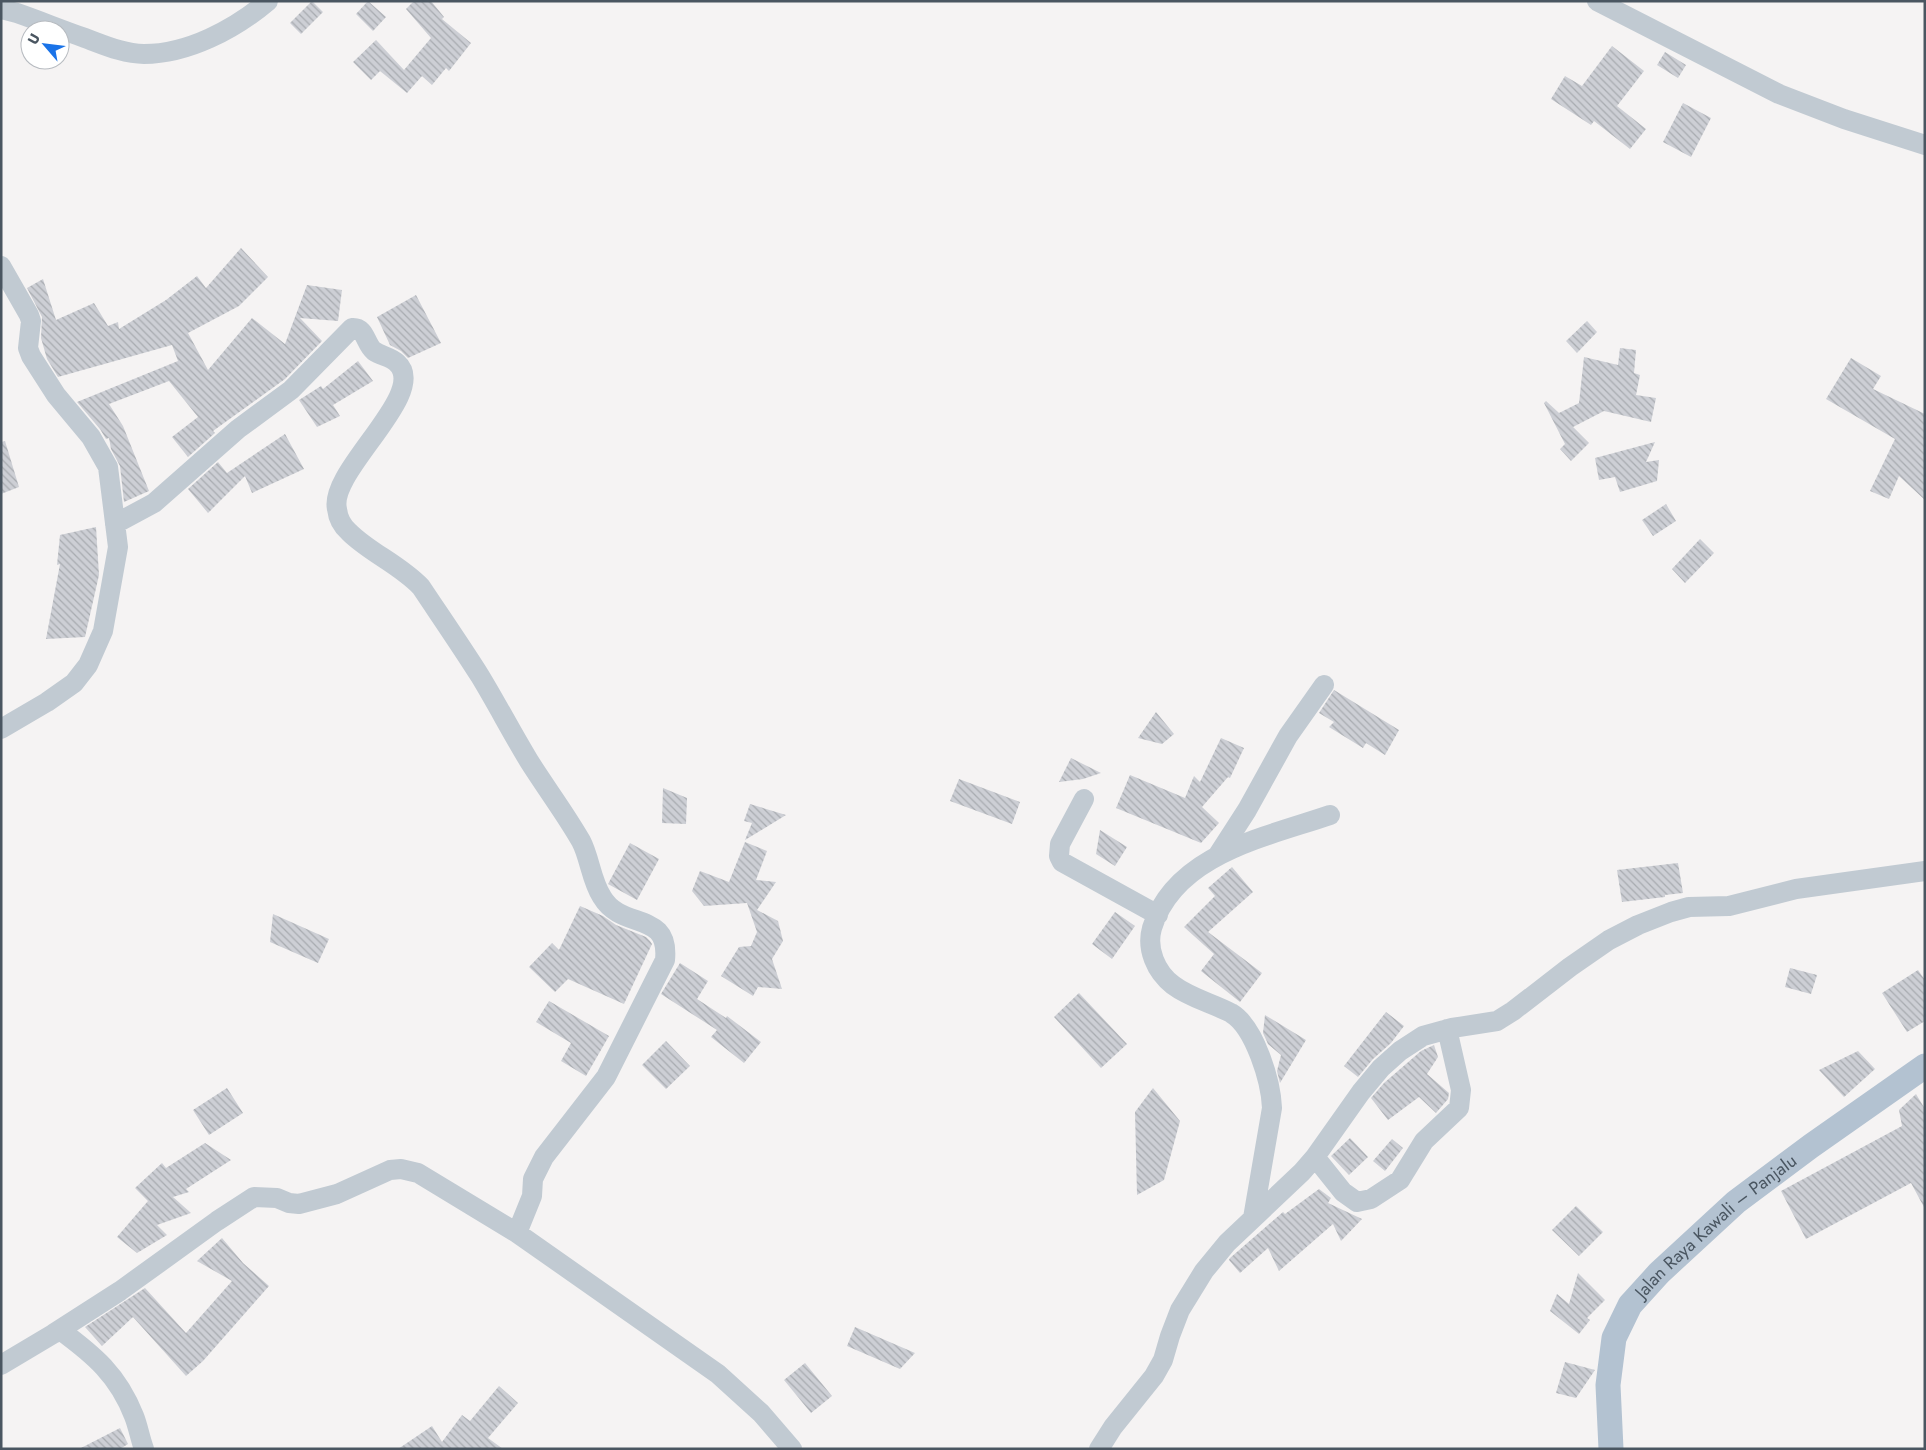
<svg xmlns="http://www.w3.org/2000/svg" width="1926" height="1450" font-family="Jost,sans-serif">
	<style>
		.building { fill: url(#building-back-hatch) }
		.lines { fill: none; stroke-linecap: round; stroke-linejoin: round }
		.minor { stroke: #c1cad2; stroke-width: 20 }
		.major { stroke: #b3c2d1; stroke-width: 25 }
		.labels { text-anchor: middle; stroke-width: 4; stroke-linejoin: round; paint-order: stroke }
		.street-label { font-size: 18px; fill: #4a5661; stroke: #fff }
	</style>
	<defs>
		<pattern id="building-back-hatch" width="6" height="6" patternUnits="userSpaceOnUse" patternTransform="scale(1.25)"><rect width="6" height="6" fill="#cdcfd5"/><path d="M-1 5l2 2M0 0l6 6M5-1l2 2" fill="none" stroke="#a8abb0"/></pattern>
	</defs>
	<rect width="100%" height="100%" fill="#f5f3f3"/>
	<!-- building -->
	<path class="building" d="M 312,1 L 323,12 L 301,34 L 290,23 Z
		M 368,1 L 386,17 L 373,31 L 356,14 Z
		M 414,1 L 431,1 L 444,17 L 442,19 L 471,43 L 449,71 L 446,68 L 432,85 L 422,76 L 407,93 L 380,71 L 371,80 L 353,62 L 376,40 L 404,70 L 431,38 L 406,9 Z
		M 1612,46 L 1644,71 L 1617,106 L 1646,129 L 1630,149 L 1594,121 L 1591,125 L 1551,99 L 1565,76 L 1582,86 Z
		M 1665,52 L 1686,65 L 1678,78 L 1657,65 Z
		M 1683,103 L 1711,118 L 1691,157 L 1663,142 Z
		M 241,248 L 268,277 L 239,306 L 188,333 L 208,370 L 252,318 L 285,344 L 307,285 L 342,290 L 338,321 L 300,318 L 322,341 L 285,379 L 213,431 L 215,433 L 188,457 L 172,437 L 198,417 L 169,381 L 109,404 L 123,426 L 149,491 L 124,502 L 120,466 L 111,449 L 109,438 L 106,439 L 100,429 L 77,402 L 178,361 L 172,345 L 58,377 L 47,359 L 41,338 L 42,317 L 27,288 L 43,279 L 56,320 L 94,303 L 108,326 L 118,322 L 119,329 L 166,300 L 197,276 L 206,288 Z
		M 416,295 L 441,343 L 408,358 L 401,351 L 390,345 L 377,317 Z
		M 1587,321 L 1597,332 L 1577,353 L 1566,341 Z
		M 1620,348 L 1636,350 L 1634,373 L 1640,375 L 1636,395 L 1656,398 L 1651,422 L 1604,411 L 1573,427 L 1589,443 L 1571,461 L 1560,449 L 1565,444 L 1544,403 L 1546,401 L 1559,413 L 1579,403 L 1584,357 L 1618,365 Z
		M 1851,358 L 1881,376 L 1873,389 L 1925,414 L 1925,500 L 1899,476 L 1889,499 L 1870,491 L 1895,439 L 1826,399 Z
		M 358,361 L 373,381 L 333,405 L 340,416 L 317,427 L 299,400 L 321,386 L 323,389 Z
		M 285,434 L 304,469 L 252,493 L 245,476 L 208,513 L 188,489 L 218,462 L 227,473 Z
		M 5,441 L 19,487 L 1,494 L 1,442 Z
		M 1655,442 L 1646,462 L 1659,460 L 1657,481 L 1620,492 L 1615,477 L 1599,480 L 1595,458 Z
		M 1666,504 L 1676,521 L 1653,536 L 1642,520 Z
		M 96,527 L 99,575 L 85,637 L 46,639 L 60,564 L 57,565 L 60,535 Z
		M 1700,539 L 1714,553 L 1685,583 L 1672,569 Z
		M 1334,690 L 1399,730 L 1385,755 L 1366,743 L 1363,748 L 1329,727 L 1334,722 L 1319,713 Z
		M 1156,712 L 1174,734 L 1162,744 L 1138,738 Z
		M 1221,738 L 1244,748 L 1230,778 L 1228,777 L 1202,807 L 1219,823 L 1201,843 L 1116,808 L 1130,775 L 1185,798 L 1194,776 L 1200,782 Z
		M 1071,758 L 1101,773 L 1083,779 L 1059,782 Z
		M 959,779 L 1020,802 L 1012,824 L 950,801 Z
		M 663,788 L 687,798 L 686,824 L 662,823 Z
		M 750,804 L 786,815 L 745,840 L 752,823 L 744,821 Z
		M 1100,830 L 1127,847 L 1115,866 L 1096,854 Z
		M 745,842 L 767,851 L 756,880 L 776,882 L 757,910 L 778,921 L 783,941 L 772,959 L 782,989 L 758,987 L 753,996 L 721,976 L 739,947 L 751,946 L 757,932 L 747,903 L 704,906 L 692,891 L 700,871 L 729,882 Z
		M 630,843 L 659,859 L 637,900 L 608,884 Z
		M 1678,863 L 1683,893 L 1665,895 L 1665,897 L 1622,902 L 1617,870 Z
		M 1232,867 L 1253,892 L 1208,932 L 1262,973 L 1240,1002 L 1201,971 L 1214,954 L 1184,927 L 1215,896 L 1208,888 Z
		M 580,906 L 603,916 L 616,925 L 646,937 L 650,941 L 652,944 L 624,1004 L 568,979 L 555,992 L 529,967 L 552,943 L 559,950 Z
		M 1115,912 L 1135,926 L 1112,959 L 1092,944 Z
		M 273,914 L 329,939 L 318,963 L 270,942 Z
		M 680,963 L 708,981 L 697,999 L 726,1018 L 727,1016 L 761,1042 L 744,1063 L 711,1037 L 717,1030 L 661,994 Z
		M 1790,968 L 1817,975 L 1811,994 L 1785,987 Z
		M 1918,970 L 1925,980 L 1925,1021 L 1907,1032 L 1882,993 Z
		M 1079,993 L 1127,1044 L 1101,1068 L 1054,1017 Z
		M 549,1001 L 609,1036 L 586,1076 L 561,1061 L 571,1043 L 536,1022 Z
		M 1386,1012 L 1404,1026 L 1391,1043 L 1373,1059 L 1358,1077 L 1344,1066 Z
		M 1265,1015 L 1306,1040 L 1280,1083 L 1277,1071 L 1281,1055 L 1268,1044 L 1263,1033 Z
		M 666,1041 L 690,1066 L 666,1089 L 642,1065 Z
		M 1434,1045 L 1438,1057 L 1427,1074 L 1449,1093 L 1448,1099 L 1436,1113 L 1419,1097 L 1388,1120 L 1371,1098 L 1384,1083 L 1421,1051 Z
		M 1858,1051 L 1875,1069 L 1844,1097 L 1819,1070 Z
		M 227,1088 L 243,1113 L 209,1135 L 193,1110 Z
		M 1153,1088 L 1180,1121 L 1164,1180 L 1137,1195 L 1135,1112 Z
		M 1916,1094 L 1925,1109 L 1925,1209 L 1911,1183 L 1806,1239 L 1781,1191 L 1902,1126 L 1899,1110 Z
		M 1350,1138 L 1368,1157 L 1349,1175 L 1331,1156 Z
		M 1392,1139 L 1403,1148 L 1385,1171 L 1373,1161 Z
		M 205,1143 L 231,1160 L 186,1189 L 189,1192 L 173,1197 L 191,1213 L 157,1225 L 167,1235 L 137,1253 L 117,1237 L 148,1201 L 135,1188 L 162,1163 L 166,1168 Z
		M 1319,1189 L 1331,1198 L 1328,1203 L 1362,1219 L 1341,1241 L 1333,1224 L 1279,1271 L 1268,1248 L 1240,1273 L 1229,1260 L 1230,1258 L 1283,1212 L 1285,1214 Z
		M 1576,1206 L 1603,1232 L 1579,1256 L 1552,1230 Z
		M 222,1238 L 243,1263 L 269,1286 L 203,1361 L 186,1376 L 133,1317 L 102,1346 L 85,1327 L 145,1288 L 186,1333 L 232,1281 L 197,1261 Z
		M 1578,1273 L 1605,1300 L 1587,1318 L 1590,1320 L 1579,1334 L 1550,1311 L 1557,1294 L 1569,1304 Z
		M 855,1327 L 915,1353 L 900,1369 L 847,1346 Z
		M 1565,1362 L 1595,1370 L 1576,1398 L 1556,1393 Z
		M 805,1363 L 832,1396 L 811,1413 L 784,1380 Z
		M 499,1386 L 518,1403 L 488,1438 L 503,1449 L 398,1449 L 432,1426 L 442,1442 L 462,1415 L 470,1421 Z
		M 120,1428 L 128,1444 L 120,1449 L 79,1449 Z"/>
	<g class="lines">
		<!-- minor -->
		<path class="minor" d="M 1597,1 L 1779,94 L 1844,119 L 1925,145
			M 1,9 L 17,13 C 40,21 62,30 85,38 C 104,45 124,54 144,54 C 188,54 235,29 268,1
			M 1,266 L 29,315 L 31,321 L 28,348 L 31,356 L 56,395 L 91,437 L 108,467 L 118,547 L 103,631 L 88,665 L 74,683 L 47,702 L 1,729
			M 115,524 L 154,503 L 238,429 L 291,390 L 352,328 C 366,327 365,344 374,351 C 381,356 391,357 397,363 C 430,393 328,471 337,509 C 338,518 342,526 349,532 C 370,553 399,564 421,587 C 441,617 461,646 480,676 C 497,704 512,733 529,761 C 546,788 565,813 581,841 C 590,858 591,880 602,897 C 622,931 670,910 665,960 L 606,1077 L 544,1157 L 533,1179 L 532,1196 L 517,1233
			M 1084,799 L 1060,844 L 1059,856 L 1062,862 L 1158,915
			M 1218,855 L 1247,810 L 1288,736 L 1324,685
			M 1315,1157 L 1343,1192 L 1357,1202 L 1371,1199 L 1400,1180 L 1424,1141 L 1459,1108 L 1461,1090 L 1447,1029
			M 1253,1218 L 1272,1108 C 1271,1082 1255,1027 1231,1013 C 1212,1003 1190,998 1173,985 C 1156,972 1146,949 1152,928 C 1175,854 1266,837 1330,815
			M 60,1330 C 94,1355 118,1375 134,1416 C 138,1426 140,1438 144,1449
			M 1,1365 L 53,1334 L 120,1291 L 217,1221 L 254,1197 L 277,1198 L 289,1203 L 299,1204 L 337,1194 L 390,1170 L 401,1169 L 418,1173 L 517,1233 L 718,1374 L 761,1413 L 792,1449
			M 1099,1449 L 1113,1427 L 1154,1376 L 1163,1360 L 1170,1336 L 1180,1310 L 1204,1271 L 1227,1243 L 1302,1172 L 1315,1157 L 1361,1092 L 1381,1068 L 1400,1051 L 1423,1036 L 1452,1028 L 1497,1021 L 1513,1011 L 1570,967 L 1609,940 L 1638,925 L 1671,912 L 1689,907 L 1729,906 L 1796,889 L 1925,871"/>
		<!-- major -->
		<path class="major" id="s1" d="M 1611,1449 L 1608,1385 L 1614,1338 L 1630,1305 L 1659,1273 L 1736,1202 L 1811,1146 L 1925,1066"/>
	</g>
	<g class="labels">
		<!-- street labels -->
		<g class="street-label">
			<text dy="6" stroke="none"><textPath href="#s1" startOffset="265">Jalan Raya Kawali – Panjalu</textPath></text>
		</g>
	</g>
	<!-- border -->
	<rect width="1926" height="1450" fill="none" stroke="#4a5661" stroke-width="5"/>
	<!-- north arrow -->
	<g transform="translate(45 45) rotate(298)"><circle r="24" fill="#ffffff" stroke="#b7bbc0"/>
	<path d="M0-4L9 19L0 12L-9 19Z" fill="#1a73e8"/>
	<text y="-8" font-size="14" font-weight="bold" text-anchor="middle" fill="#4a5661">U</text>
	</g>
</svg>
